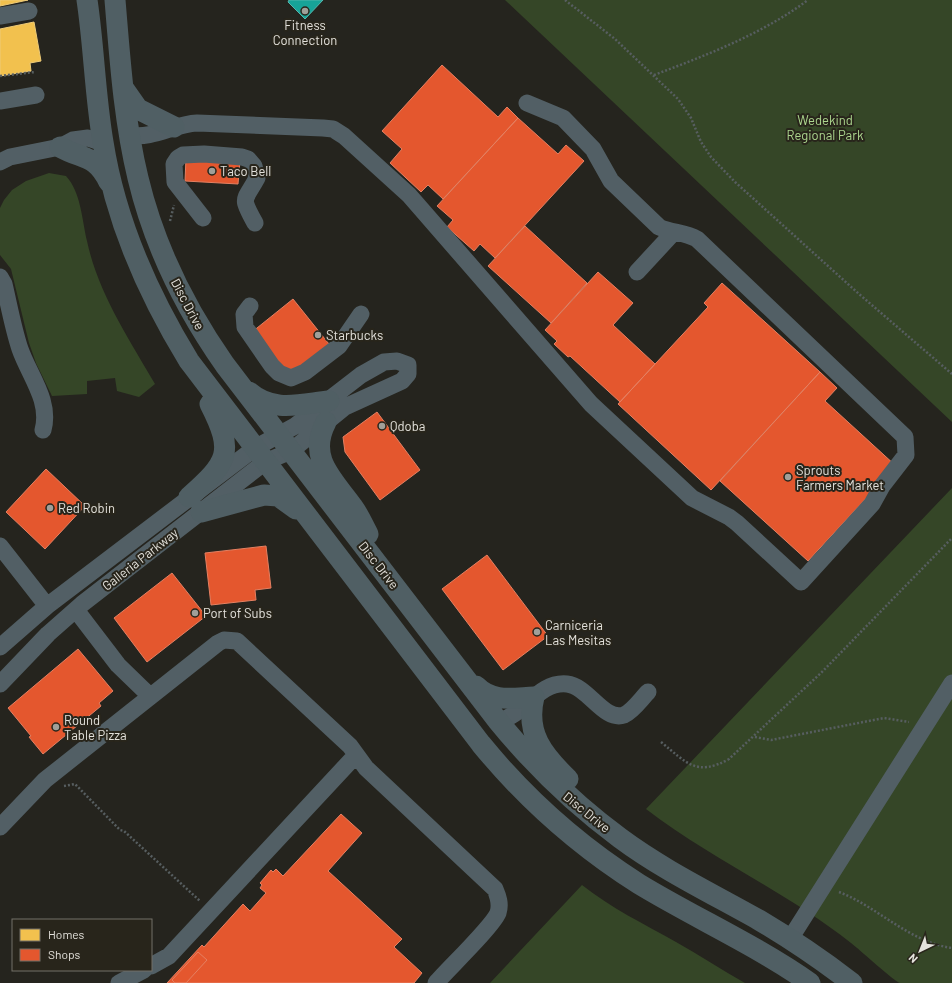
<svg xmlns="http://www.w3.org/2000/svg" width="952" height="983" font-family="Barlow,sans-serif">
	<style>
		.green { fill: #354627 }
		.homes { fill: #f2c14e; stroke: #eecb78 }
		.shops { fill: #e4572e; stroke: #e48062 }
		.public { fill: #17a398; stroke: #54b6ac }
		.lines { fill: none; stroke-linecap: round; stroke-linejoin: round }
		.path { stroke: #575e60; stroke-width: 2.5; stroke-dasharray: 2 2; stroke-linecap: butt }
		.minor { stroke: #525f65; stroke-width: 17 }
		.major { stroke: #505f64; stroke-width: 21 }
		.poi-dot { fill: #a09f99; stroke: #28251b; stroke-width: 1.5 }
		.labels { text-anchor: middle; stroke-width: 4; stroke-linejoin: round; paint-order: stroke }
		.poi-label { font-size: 13px; fill: #e3e1db; stroke: #28251b; text-anchor: start }
		.park-label { font-size: 13px; fill: #acd68e; stroke: #28251b }
		.street-label { font-size: 13px; fill: #e3e1db; stroke: #28251b }
	</style>
	<rect width="100%" height="100%" fill="#25241e"/>
	<!-- green -->
	<path class="green" d="M 505,0 L 952,0 L 952,422 Z
		M 49,173 L 66,176 C 81,192 82,220 87,241 C 98,293 129,339 155,384 L 139,397 L 117,391 L 115,378 L 87,381 L 87,394 L 52,396 L 36,363 L 29,343 L 11,269 L 0,255 L 0,208 L 4,200 L 12,190 L 26,181 Z
		M 952,488 L 952,983 C 941,983 910,983 900,983 C 895,982 859,949 851,943 C 787,892 711,859 646,809 Z
		M 582,885 C 611,908 644,924 676,942 C 699,955 722,970 745,983 L 490,983 Z"/>
	<!-- homes -->
	<path class="homes" d="M 0,0 L 28,0 L 0,6 Z
		M 34,22 L 41,61 L 30,63 L 31,71 L 0,76 L 0,29 Z"/>
	<!-- shops -->
	<path class="shops" d="M 442,65 L 498,117 L 507,107 L 518,118 L 443,199 L 428,185 L 421,192 L 390,163 L 402,149 L 382,131 Z
		M 518,118 L 558,154 L 566,145 L 584,161 L 495,258 L 480,244 L 474,251 L 447,227 L 453,220 L 437,206 Z
		M 186,158 L 240,161 L 238,184 L 185,181 Z
		M 525,226 L 587,283 L 551,323 L 488,266 Z
		M 598,272 L 633,303 L 613,325 L 655,364 L 620,402 L 570,356 L 568,357 L 554,344 L 557,341 L 545,330 Z
		M 722,283 L 820,372 L 711,490 L 618,404 L 708,307 L 704,303 Z
		M 293,299 L 329,344 L 293,372 L 285,373 L 252,332 Z
		M 820,372 L 837,388 L 825,401 L 896,466 L 808,561 L 720,481 Z
		M 377,412 L 420,470 L 380,500 L 345,452 L 343,437 Z
		M 46,469 L 85,506 L 45,549 L 6,512 Z
		M 266,546 L 271,588 L 255,590 L 256,600 L 211,605 L 205,553 Z
		M 487,555 L 548,636 L 503,670 L 442,589 Z
		M 172,573 L 206,616 L 147,662 L 114,618 Z
		M 78,649 L 113,691 L 99,703 L 101,706 L 43,754 L 29,737 L 31,736 L 8,708 Z
		M 341,814 L 362,833 L 328,871 L 402,939 L 394,947 L 422,973 L 414,983 L 167,983 L 202,945 L 204,947 L 243,904 L 250,911 L 266,893 L 260,888 L 262,885 L 260,883 L 271,870 L 273,872 L 276,869 L 283,876 Z
		M 198,952 L 207,960 L 186,983 L 175,983 L 172,980 Z"/>
	<!-- public -->
	<path class="public" d="M 289,0 L 323,0 L 305,19 L 288,2 Z"/>
	<g class="lines">
		<!-- path -->
		<path class="path" d="M 565,0 L 615,39 L 678,99 L 691,118 L 701,142 L 711,157 L 735,182 L 859,294 L 952,374
			M 654,75 C 707,55 762,34 808,0
			M 0,76 L 35,72
			M 170,221 L 174,205
			M 755,737 L 771,740 L 884,718 L 909,722
			M 661,742 C 687,763 696,777 729,759 L 822,672 L 952,538
			M 64,786 L 75,784 L 120,830 L 124,831 L 200,901
			M 839,892 C 878,907 909,942 952,948"/>
		<!-- minor -->
		<path class="minor" d="M 0,16 L 29,11
			M 0,101 L 36,95
			M 130,135 C 153,139 174,124 197,123 L 323,128 L 333,129 L 344,136 L 409,195 L 591,404 L 692,498 L 729,517 L 737,523 L 801,582 L 872,504 L 882,486 L 906,455 L 905,437 L 697,239 C 685,232 671,233 659,227 L 611,181 L 593,149 L 563,118 L 527,103
			M 0,162 L 10,157 L 60,147 L 73,140 L 88,138 L 103,143
			M 203,218 L 175,182 L 174,164 L 178,158 L 183,155 L 204,154 L 242,157 L 248,159 L 254,166 L 257,178 C 244,202 240,196 255,223
			M 637,272 L 674,232
			M 0,277 L 4,284 C 9,305 13,328 20,349 C 29,375 51,401 43,430
			M 250,306 L 244,314 L 245,327 L 272,366 L 279,373 L 291,378 L 305,372 L 339,346 L 361,314
			M 0,546 L 47,606
			M 76,610 L 118,665 L 150,696
			M 0,647 L 47,606 L 255,448 L 295,426 L 361,375 L 384,362 L 397,361 L 408,365 L 408,374 L 402,381 L 345,407 L 291,451 L 265,462 L 82,604 L 48,634 L 0,684
			M 498,721 C 525,716 537,681 567,684 C 588,686 604,722 624,715 C 633,711 641,699 648,692
			M 0,827 L 45,780 L 218,643 L 224,640 L 237,641 L 350,746 L 366,768 L 495,889 C 498,896 501,904 498,913 C 492,927 448,969 436,983
			M 790,939 L 952,683
			M 151,966 L 169,956 L 356,755
			M 119,983 L 144,970"/>
		<!-- major -->
		<path class="major" d="M 87,0 C 94,47 95,95 103,142 C 115,219 148,294 189,361 L 481,744 C 526,799 579,846 639,884 C 695,918 756,945 810,983
			M 115,0 C 120,60 124,120 138,178 C 154,245 185,308 225,365 L 498,721 C 534,765 574,804 620,838 C 663,870 713,894 759,920 C 791,939 822,960 852,983
			M 124,89 L 138,109 L 174,127
			M 60,147 C 83,160 95,154 109,182
			M 249,392 C 273,413 300,404 329,401
			M 326,422 C 307,458 333,479 353,507 C 359,515 363,525 368,534
			M 189,497 C 228,462 235,453 210,404
			M 201,512 L 264,495 L 278,496 L 296,509
			M 476,686 C 493,703 512,698 534,697 C 525,733 543,755 568,779"/>
	</g>
	<!-- markers -->
	<g class="poi-dot">
		<circle cx="305" cy="11" r="4"/>
		<circle cx="212" cy="171" r="4"/>
		<circle cx="318" cy="335" r="4"/>
		<circle cx="382" cy="426" r="4"/>
		<circle cx="788" cy="477" r="4"/>
		<circle cx="50" cy="508" r="4"/>
		<circle cx="195" cy="613" r="4"/>
		<circle cx="537" cy="632" r="4"/>
		<circle cx="56" cy="727" r="4"/>
	</g>
	<g class="labels">
		<!-- poi labels -->
		<g class="poi-label">
			<text x="305" y="30" text-anchor="middle">Fitness<tspan x="305" dy="15">Connection</tspan></text>
			<text x="220" y="176">Taco Bell</text>
			<text x="326" y="340">Starbucks</text>
			<text x="390" y="431">Qdoba</text>
			<text x="796" y="475">Sprouts<tspan x="796" dy="15">Farmers Market</tspan></text>
			<text x="58" y="513">Red Robin</text>
			<text x="203" y="618">Port of Subs</text>
			<text x="545" y="630">Carniceria<tspan x="545" dy="15">Las Mesitas</tspan></text>
			<text x="64" y="725">Round<tspan x="64" dy="15">Table Pizza</tspan></text>
		</g>
		<!-- park labels -->
		<g class="park-label">
			<text x="825" y="125">Wedekind<tspan x="825" dy="15">Regional Park</tspan></text>
		</g>
		<!-- street labels -->
		<g class="street-label">
			<text transform="translate(188 304) rotate(62)" y="5">Disc Drive</text>
			<text transform="translate(140 559) rotate(-38)" y="5">Galleria Parkway</text>
			<text transform="translate(379 565) rotate(52)" y="5">Disc Drive</text>
			<text transform="translate(587 812) rotate(39)" y="5">Disc Drive</text>
		</g>
	</g>
	<!-- legend -->
	<rect x="12" y="919" width="140" height="52" fill="#28251b" stroke="#737068"/>
	<rect x="20" y="929" width="20" height="12" fill="#f2c14e" stroke="#737068"/>
	<text x="48" y="939" font-size="12" fill="#e3e1db">Homes</text>
	<rect x="20" y="949" width="20" height="12" fill="#e4572e" stroke="#737068"/>
	<text x="48" y="959" font-size="12" fill="#e3e1db">Shops</text>
	<!-- north arrow -->
	<g transform="translate(920 951) rotate(223)" stroke="#28251b" stroke-width="3" paint-order="stroke">
	<path d="M0-3L7 15L0 10L-7 15Z" fill="#e3e1db"/>
	<text y="-6" font-size="11" font-weight="bold" text-anchor="middle" fill="#e3e1db">N</text>
	</g>
</svg>
